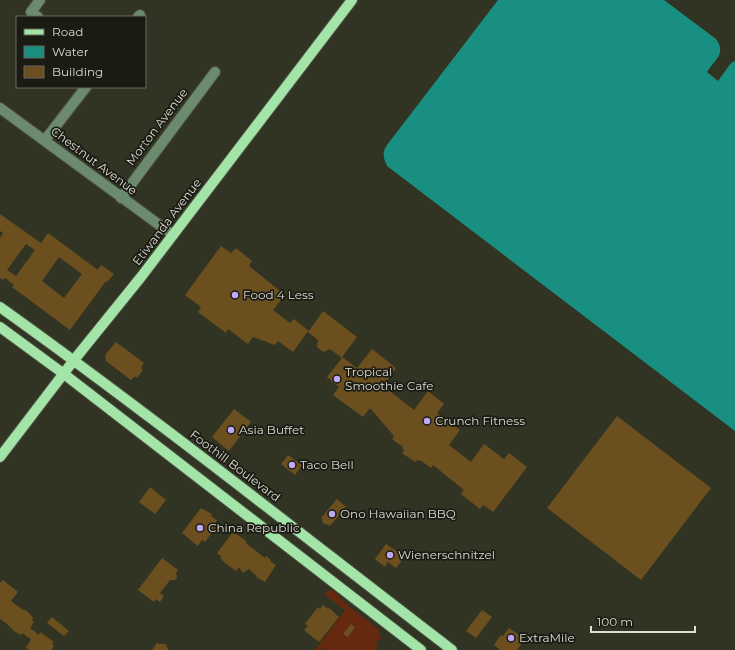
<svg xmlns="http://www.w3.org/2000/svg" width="735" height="650" font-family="Montserrat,sans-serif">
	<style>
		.green { fill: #64290f }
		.water { fill: #198f81 }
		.building { fill: #6c4f1f; fill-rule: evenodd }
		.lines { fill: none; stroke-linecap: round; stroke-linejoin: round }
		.minor-casing { stroke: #4d4f3f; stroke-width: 12 }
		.major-casing { stroke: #4d4f3f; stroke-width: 12 }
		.minor { stroke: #6c8b6e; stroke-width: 10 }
		.major { stroke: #a3e5a9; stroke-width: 10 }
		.poi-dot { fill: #bfa9f4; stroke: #1a1b13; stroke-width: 1.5 }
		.labels { text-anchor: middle; stroke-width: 3.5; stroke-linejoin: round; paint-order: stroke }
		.street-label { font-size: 12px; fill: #dcddd3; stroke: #1a1b13 }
		.poi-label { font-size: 12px; fill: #dcddd3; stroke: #1a1b13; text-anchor: start }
	</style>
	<rect width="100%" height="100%" fill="#323423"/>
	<!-- green -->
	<path class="green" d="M 330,590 L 334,591 L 346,604 L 380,630 L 378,633 L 380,635 L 381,640 L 376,640 L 378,643 L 376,647 L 377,650 L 322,650 L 321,647 L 319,650 L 315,650 L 345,610 L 324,594 Z"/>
	<!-- water -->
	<path class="water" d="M 498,0 L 664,0 L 716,39 C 727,54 714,60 707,72 L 718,81 L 731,63 L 735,61 L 735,431 L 387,166 C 383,157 382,153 387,145 Z"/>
	<!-- building -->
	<path class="building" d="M 0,214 L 41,243 L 48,233 L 98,270 L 101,265 L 114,274 L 107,282 L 106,281 L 70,330 L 12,287 L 14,285 L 5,278 L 3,280 L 0,278 L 0,238 L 3,233 L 0,231 ZM 26,244 L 35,250 L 16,276 L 7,270 ZM 59,257 L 82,274 L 64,298 L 42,281 Z
		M 221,246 L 231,253 L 236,248 L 252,261 L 249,266 L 285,295 L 273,310 L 290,323 L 294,319 L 309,331 L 323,311 L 357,337 L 342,357 L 357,368 L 372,349 L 396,368 L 383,386 L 414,410 L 428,391 L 444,404 L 437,413 L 460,430 L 449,445 L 471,462 L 484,444 L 504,459 L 509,453 L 527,467 L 493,512 L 483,505 L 480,509 L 461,494 L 464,490 L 433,465 L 431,468 L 420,460 L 419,461 L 417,460 L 415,462 L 402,453 L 404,450 L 402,448 L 403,447 L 392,439 L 394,436 L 370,408 L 363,417 L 333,395 L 339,387 L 327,377 L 342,358 L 330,349 L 323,352 L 317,347 L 318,340 L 308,332 L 308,331 L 293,352 L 278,341 L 275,345 L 253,337 L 248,344 L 228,329 L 226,333 L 198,312 L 201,307 L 185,295 Z
		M 116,342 L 144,363 L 141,368 L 143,370 L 137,378 L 135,376 L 131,380 L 106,361 L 105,355 Z
		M 234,409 L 251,422 L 229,451 L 212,437 Z
		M 617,416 L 711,488 L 641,580 L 547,508 Z
		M 288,455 L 302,465 L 295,475 L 281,464 Z
		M 150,487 L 166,500 L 155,514 L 139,502 Z
		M 337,499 L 346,507 L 330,526 L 327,524 L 326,525 L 322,522 L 323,520 L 321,518 Z
		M 201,508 L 212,514 L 211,516 L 217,520 L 215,525 L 217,526 L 205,542 L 202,540 L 198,546 L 182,533 Z
		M 233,532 L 245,540 L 247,544 L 265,558 L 266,556 L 271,560 L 270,561 L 276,565 L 265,582 L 256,577 L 257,576 L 249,569 L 243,573 L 239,567 L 236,571 L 224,562 L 220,558 L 222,557 L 217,553 Z
		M 386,544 L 405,557 L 396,568 L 388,562 L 385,567 L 375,559 Z
		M 162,558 L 178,570 L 176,573 L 177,578 L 175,580 L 170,580 L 160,593 L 164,596 L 160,602 L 156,599 L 154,602 L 138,590 Z
		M 3,580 L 18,592 L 11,601 L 23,610 L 23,609 L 28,612 L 33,618 L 32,620 L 34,622 L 30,628 L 39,635 L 40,632 L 54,642 L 52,644 L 54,646 L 51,650 L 30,650 L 26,648 L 31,639 L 22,633 L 21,635 L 14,631 L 7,624 L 0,619 L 0,583 Z
		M 323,605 L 328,609 L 329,608 L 339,617 L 319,642 L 304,630 L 308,626 L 305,624 L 318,607 L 320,609 Z
		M 482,610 L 492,617 L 476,638 L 466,631 Z
		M 52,617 L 69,631 L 64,636 L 47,623 Z
		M 351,624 L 355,627 L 348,637 L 343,634 Z
		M 509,628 L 525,639 L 517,650 L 500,650 L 494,645 L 501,635 L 503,636 Z
		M 157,643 L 159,644 L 166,644 L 168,650 L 152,650 Z"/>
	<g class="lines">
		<!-- minor casing -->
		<g class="minor-casing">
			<path id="minor" d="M 38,17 L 31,12 L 40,0
				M 138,17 L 140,15
				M 0,108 L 173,235
				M 45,140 L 86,87
				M 121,198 L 215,72"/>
		</g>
		<!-- major casing -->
		<g class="major-casing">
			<path id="major" d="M 0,307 C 154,417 302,535 452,650
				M 0,327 L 64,374 L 421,650
				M 0,457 L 74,360 L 141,277 L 352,0"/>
		</g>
		<!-- minor -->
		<use href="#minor" class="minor"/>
		<!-- major -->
		<use href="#major" class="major"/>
	</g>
	<!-- markers -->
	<g class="poi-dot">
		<circle cx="235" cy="295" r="4"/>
		<circle cx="337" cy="379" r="4"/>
		<circle cx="427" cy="421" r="4"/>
		<circle cx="231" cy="430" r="4"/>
		<circle cx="292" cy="465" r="4"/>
		<circle cx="332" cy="514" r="4"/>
		<circle cx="200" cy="528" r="4"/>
		<circle cx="390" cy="555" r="4"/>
		<circle cx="511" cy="638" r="4"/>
	</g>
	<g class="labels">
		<!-- street labels -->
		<g class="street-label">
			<text transform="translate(157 127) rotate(-53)" y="4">Morton Avenue</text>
			<text transform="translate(94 161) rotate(37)" y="4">Chestnut Avenue</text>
			<text transform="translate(167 222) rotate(-53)" y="4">Etiwanda Avenue</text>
			<text transform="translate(235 466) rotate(37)" y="4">Foothill Boulevard</text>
		</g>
		<!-- poi labels -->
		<g class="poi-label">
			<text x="243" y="299">Food 4 Less</text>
			<text x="345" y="376">Tropical<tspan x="345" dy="14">Smoothie Cafe</tspan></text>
			<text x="435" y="425">Crunch Fitness</text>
			<text x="239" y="434">Asia Buffet</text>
			<text x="300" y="469">Taco Bell</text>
			<text x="340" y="518">Ono Hawaiian BBQ</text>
			<text x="208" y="532">China Republic</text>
			<text x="398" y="559">Wienerschnitzel</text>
			<text x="519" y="642">ExtraMile</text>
		</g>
	</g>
	<!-- legend -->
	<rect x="16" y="16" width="130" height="72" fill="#1a1b13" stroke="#686960"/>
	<rect x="24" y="29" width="20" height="6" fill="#a3e5a9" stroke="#686960"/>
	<text x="52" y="36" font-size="12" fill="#dcddd3">Road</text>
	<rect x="24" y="46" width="20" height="12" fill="#198f81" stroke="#686960"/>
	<text x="52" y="56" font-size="12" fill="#dcddd3">Water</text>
	<rect x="24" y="66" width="20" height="12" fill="#6c4f1f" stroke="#686960"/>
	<text x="52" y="76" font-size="12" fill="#dcddd3">Building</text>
	<!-- scale -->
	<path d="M591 626v6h104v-6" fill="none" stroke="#dcddd3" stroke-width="2"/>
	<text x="597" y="626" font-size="12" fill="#dcddd3" stroke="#1a1b13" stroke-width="3" paint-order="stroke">100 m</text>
</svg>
